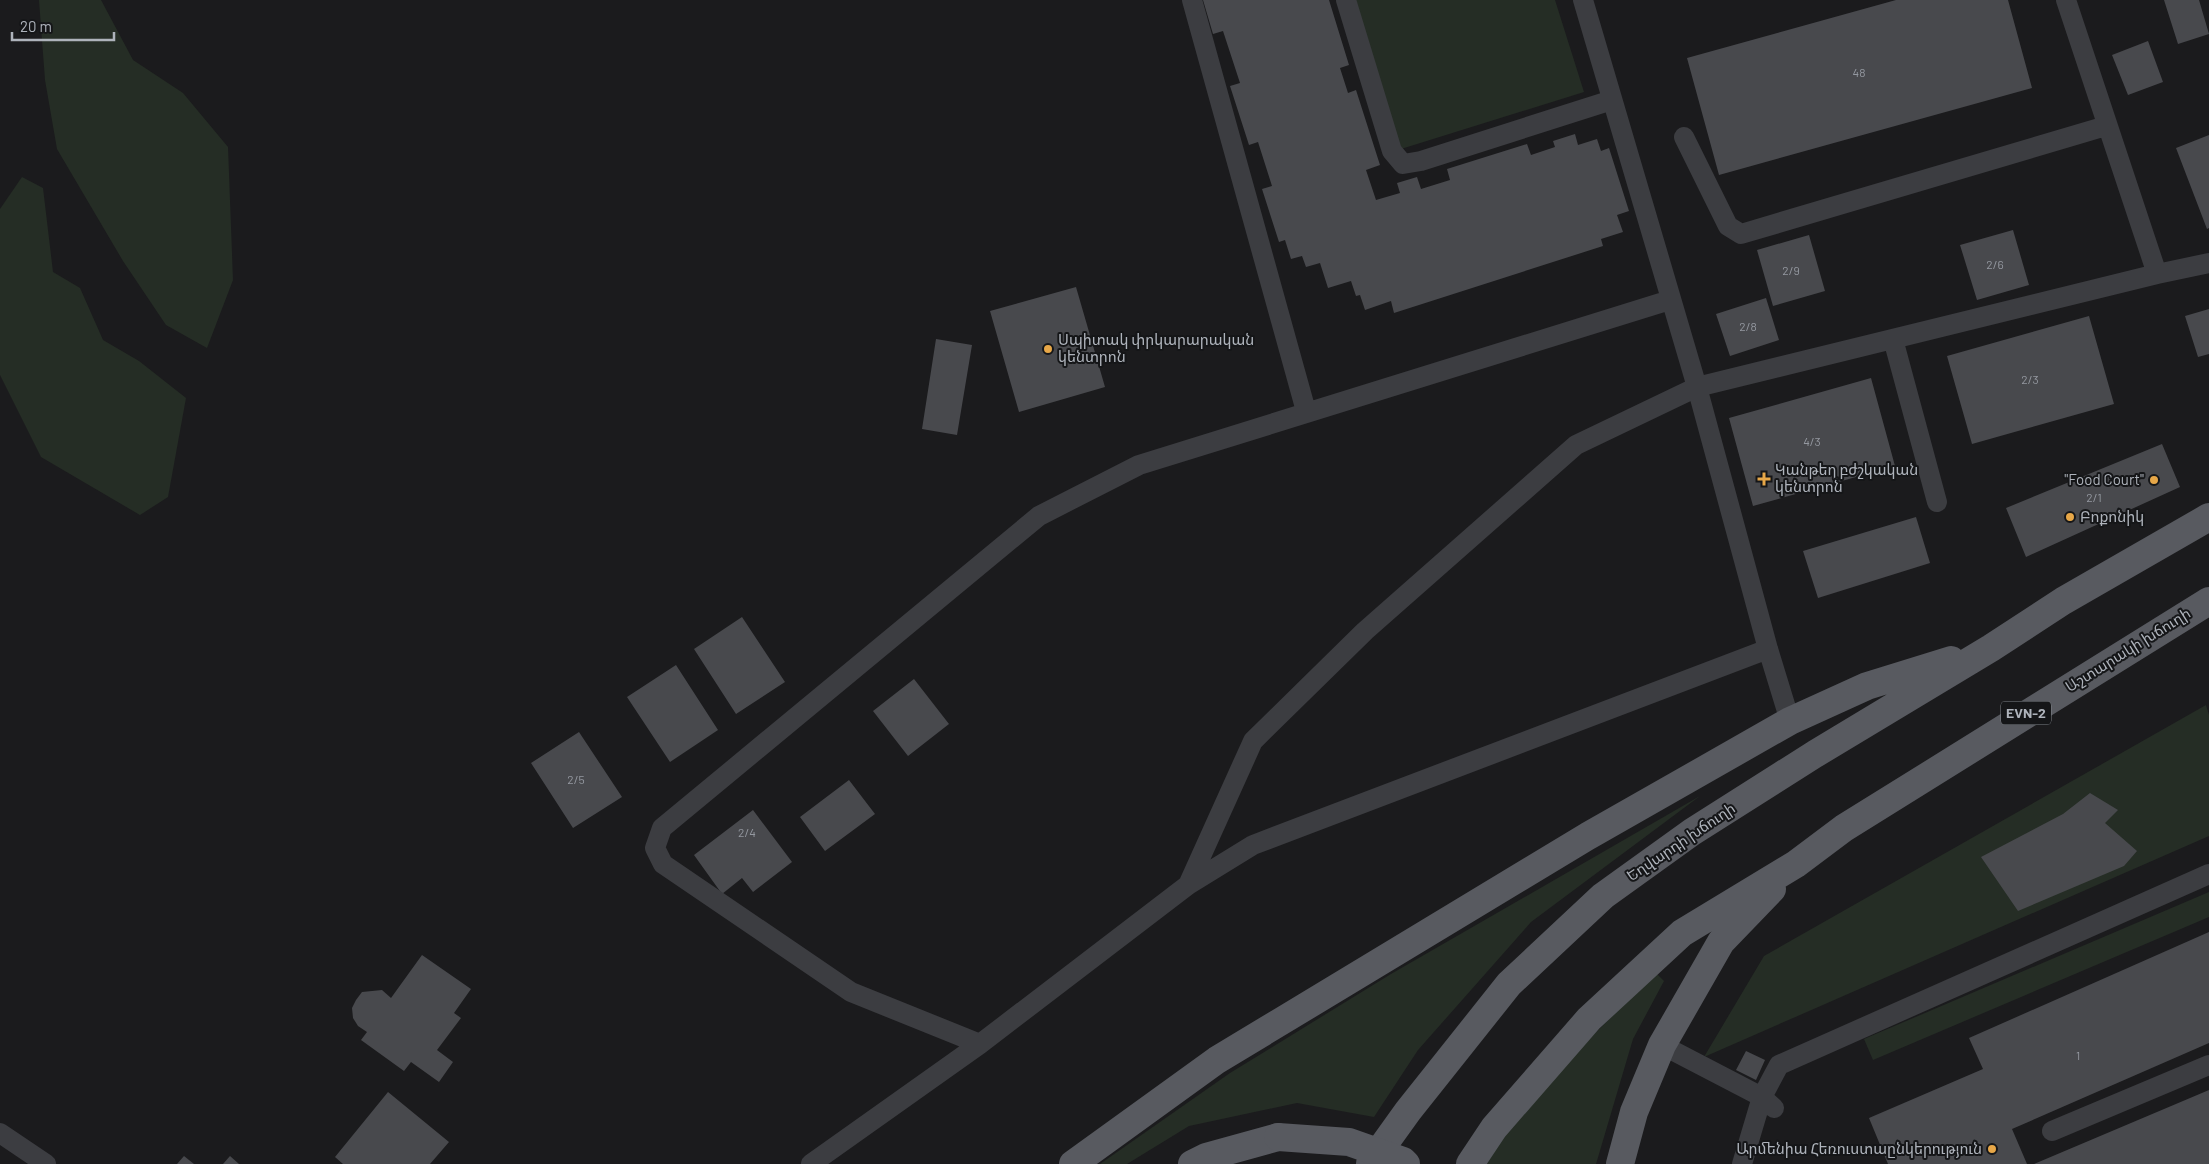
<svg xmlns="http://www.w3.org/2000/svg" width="2209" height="1164" font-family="Barlow,'Noto Sans Armenian',sans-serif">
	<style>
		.green { fill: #252d25 }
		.building { fill: #48494d }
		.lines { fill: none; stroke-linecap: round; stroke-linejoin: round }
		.lane { stroke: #3c3d41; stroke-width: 20 }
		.primary { stroke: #585a60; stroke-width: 28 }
		.primary-bridge { stroke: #585a60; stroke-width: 28 }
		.poi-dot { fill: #e7a748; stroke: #151618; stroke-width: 2 }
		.labels { text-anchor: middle; stroke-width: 4; stroke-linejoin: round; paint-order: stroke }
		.number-label { font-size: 12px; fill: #9498a0 }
		.shield { fill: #151618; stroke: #80848a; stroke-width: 1 }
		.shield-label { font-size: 14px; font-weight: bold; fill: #aeb3bb }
		.poi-label { font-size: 15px; fill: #aeb3bb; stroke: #151618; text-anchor: start }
		.street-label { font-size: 15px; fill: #aeb3bb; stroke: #151618 }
	</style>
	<rect width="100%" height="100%" fill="#1b1b1d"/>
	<!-- green -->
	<path class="green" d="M 39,0 L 101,0 L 133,60 L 183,93 L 228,147 L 233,280 L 207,348 L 166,325 L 123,261 L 57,149 L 45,80 Z
		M 1355,0 L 1555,0 L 1584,92 L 1401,149 Z
		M 22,177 L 43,188 L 53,272 L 80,288 L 103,340 L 139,361 L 186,398 L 168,497 L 140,515 L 41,457 L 0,375 L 0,209 Z
		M 2206,705 L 2209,715 L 2209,836 L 1704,1057 L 1764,956 Z
		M 1700,796 L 1531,922 L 1418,1050 L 1374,1117 L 1297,1103 L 1189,1126 L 1127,1164 L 1100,1164 L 1230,1073 L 1391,974 Z
		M 2209,892 L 2209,917 L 1873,1060 L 1864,1039 Z
		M 1656,973 L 1664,981 L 1633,1039 L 1596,1164 L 1485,1164 C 1532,1093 1596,1032 1656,973 Z"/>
	<!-- building -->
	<path class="building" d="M 1203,0 L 1329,0 L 1349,65 L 1340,68 L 1348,93 L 1356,90 L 1380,165 L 1366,170 L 1376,200 L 1400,193 L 1397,183 L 1417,177 L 1421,189 L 1450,180 L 1447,169 L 1527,144 L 1531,155 L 1555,147 L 1553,141 L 1575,134 L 1578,145 L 1597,139 L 1601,151 L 1609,148 L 1629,211 L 1617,215 L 1623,232 L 1601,239 L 1603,246 L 1394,313 L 1391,301 L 1365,310 L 1360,295 L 1356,296 L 1351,281 L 1328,288 L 1320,263 L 1306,267 L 1302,256 L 1291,259 L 1285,240 L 1279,242 L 1262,189 L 1272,186 L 1258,142 L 1249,145 L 1230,86 L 1240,83 L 1223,31 L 1213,34 Z
		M 1896,0 L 2008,0 L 2032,88 L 1719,175 L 1687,58 Z
		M 2164,0 L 2199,0 L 2209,34 L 2178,44 Z
		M 2148,41 L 2163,82 L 2128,95 L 2112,55 Z
		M 2209,135 L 2209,228 L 2207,229 L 2176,148 Z
		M 2013,230 L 2029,285 L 1977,300 L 1960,245 Z
		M 1809,235 L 1825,291 L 1773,306 L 1757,250 Z
		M 1076,287 L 1105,387 L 1019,412 L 990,311 Z
		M 1766,298 L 1779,340 L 1730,356 L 1716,314 Z
		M 2209,309 L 2209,354 L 2198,357 L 2185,316 Z
		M 2089,316 L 2114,404 L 1972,444 L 1947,356 Z
		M 936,339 L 972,345 L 957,435 L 922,429 Z
		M 1871,378 L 1895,466 L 1753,506 L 1729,418 Z
		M 2162,444 L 2180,487 L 2026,557 L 2006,508 Z
		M 1916,517 L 1930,563 L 1818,598 L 1803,551 Z
		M 742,617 L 785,682 L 736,714 L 694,649 Z
		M 676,665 L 718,730 L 670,762 L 627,697 Z
		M 914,679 L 949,724 L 908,756 L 873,711 Z
		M 579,732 L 622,797 L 573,828 L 531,763 Z
		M 849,780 L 875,814 L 825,851 L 800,817 Z
		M 2090,793 L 2118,810 L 2105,823 L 2137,851 L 2124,866 L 2018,911 L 1981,857 L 2063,814 Z
		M 753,810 L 792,862 L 753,892 L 742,878 L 722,894 L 694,855 Z
		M 2209,932 L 2209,1043 L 2012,1129 L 2027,1164 L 1888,1164 L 1869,1118 L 1983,1069 L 1969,1038 Z
		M 422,955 L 471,989 L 454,1013 L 461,1018 L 437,1050 L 453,1062 L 439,1082 L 411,1062 L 404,1071 L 361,1040 L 367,1032 L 358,1026 L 353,1018 L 352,1008 L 356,1000 L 362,992 L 382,990 L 391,998 Z
		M 1746,1051 L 1765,1060 L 1756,1080 L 1736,1070 Z
		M 2209,1090 L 2209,1164 L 2034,1164 Z
		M 388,1092 L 449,1142 L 430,1164 L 343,1164 L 335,1157 Z
		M 184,1156 L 194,1164 L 177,1164 Z
		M 230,1156 L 239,1164 L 223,1164 Z"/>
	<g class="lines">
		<!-- lane -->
		<path class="lane" d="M 1192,0 L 1306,411
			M 1346,0 L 1392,151 L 1403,164 L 1421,161 L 1612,100
			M 1583,0 L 1697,387 L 1768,649 L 1790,721
			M 2066,0 L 2157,274
			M 1684,137 L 1728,226 L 1741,234 L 2106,126
			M 1893,339 L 1937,502
			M 1188,885 L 1253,741 L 1365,631 L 1576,445 L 1697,387 L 2157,274 L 2209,263
			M 980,1044 L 851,992 L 663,864 L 655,848 L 662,828 L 1039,516 L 1139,465 L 1670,300
			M 1662,1045 L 1762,1097 L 1774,1108
			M 2052,1131 L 2209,1065
			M 0,1133 L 46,1164
			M 811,1164 L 980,1044 L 1188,885 L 1253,845 L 1768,649
			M 1742,1164 L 1762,1097 L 1779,1065 L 2209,874"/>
		<!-- primary -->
		<path class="primary" d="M 1073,1164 L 1217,1060 L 1588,836 L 1790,721 L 1867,686 L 1951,660
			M 1192,1164 L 1206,1157 L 1278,1137
			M 1370,1164 L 1408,1111 L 1509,984 L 1603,896 L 1692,832 L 1815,754 L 1991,648 L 2063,601 L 2209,517
			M 1470,1164 L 1494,1128 L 1589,1019 L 1682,933 L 1796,864 L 1844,828 L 2209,601
			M 1620,1164 L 1634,1112 L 1662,1045 L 1721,942 L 1772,889"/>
		<!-- primary-bridge -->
		<path class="primary-bridge" d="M 1278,1137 L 1349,1142 L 1403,1161 L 1406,1164"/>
	</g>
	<!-- markers -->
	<g class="poi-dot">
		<circle cx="1048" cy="349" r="5"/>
		<path d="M1761.5 471.5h5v5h5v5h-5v5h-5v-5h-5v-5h5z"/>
		<circle cx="2154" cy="480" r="5"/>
		<circle cx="2070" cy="517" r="5"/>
		<circle cx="1992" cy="1149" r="5"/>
	</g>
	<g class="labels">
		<!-- number labels -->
		<g class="number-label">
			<text x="1859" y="77">48</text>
			<text x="1995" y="269">2/6</text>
			<text x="1791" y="275">2/9</text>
			<text x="1748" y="331">2/8</text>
			<text x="2030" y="384">2/3</text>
			<text x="1812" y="446">4/3</text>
			<text x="2094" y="502">2/1</text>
			<text x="576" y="784">2/5</text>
			<text x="747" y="837">2/4</text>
			<text x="2078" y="1060">1</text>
		</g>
		<!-- shield labels -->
		<rect class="shield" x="2001" y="701.5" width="50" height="23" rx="4"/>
		<g class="shield-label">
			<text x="2026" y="718">EVN-2</text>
		</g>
		<!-- poi labels -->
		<g class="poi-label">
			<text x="1058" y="345">Սպիտակ փրկարարական<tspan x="1058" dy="17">կենտրոն</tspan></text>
			<text x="1775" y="475">Կանթեղ բժշկական<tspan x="1775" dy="17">կենտրոն</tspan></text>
			<text x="2144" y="485" text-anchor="end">"Food Court"</text>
			<text x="2080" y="522">Բոքոնիկ</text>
			<text x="1982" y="1154" text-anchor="end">Արմենիա Հեռուստաընկերություն</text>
		</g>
		<!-- street labels -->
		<g class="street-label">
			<text transform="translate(2128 650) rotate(-32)" y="5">Աշտարակի խճուղի</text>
			<text transform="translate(1681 842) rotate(-34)" y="5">Եղվարդի խճուղի</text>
		</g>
	</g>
	<!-- scale -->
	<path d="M12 32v8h102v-8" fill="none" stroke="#aeb3bb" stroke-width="2.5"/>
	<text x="20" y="32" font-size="15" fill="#aeb3bb" stroke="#151618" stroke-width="4" paint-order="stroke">20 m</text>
</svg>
